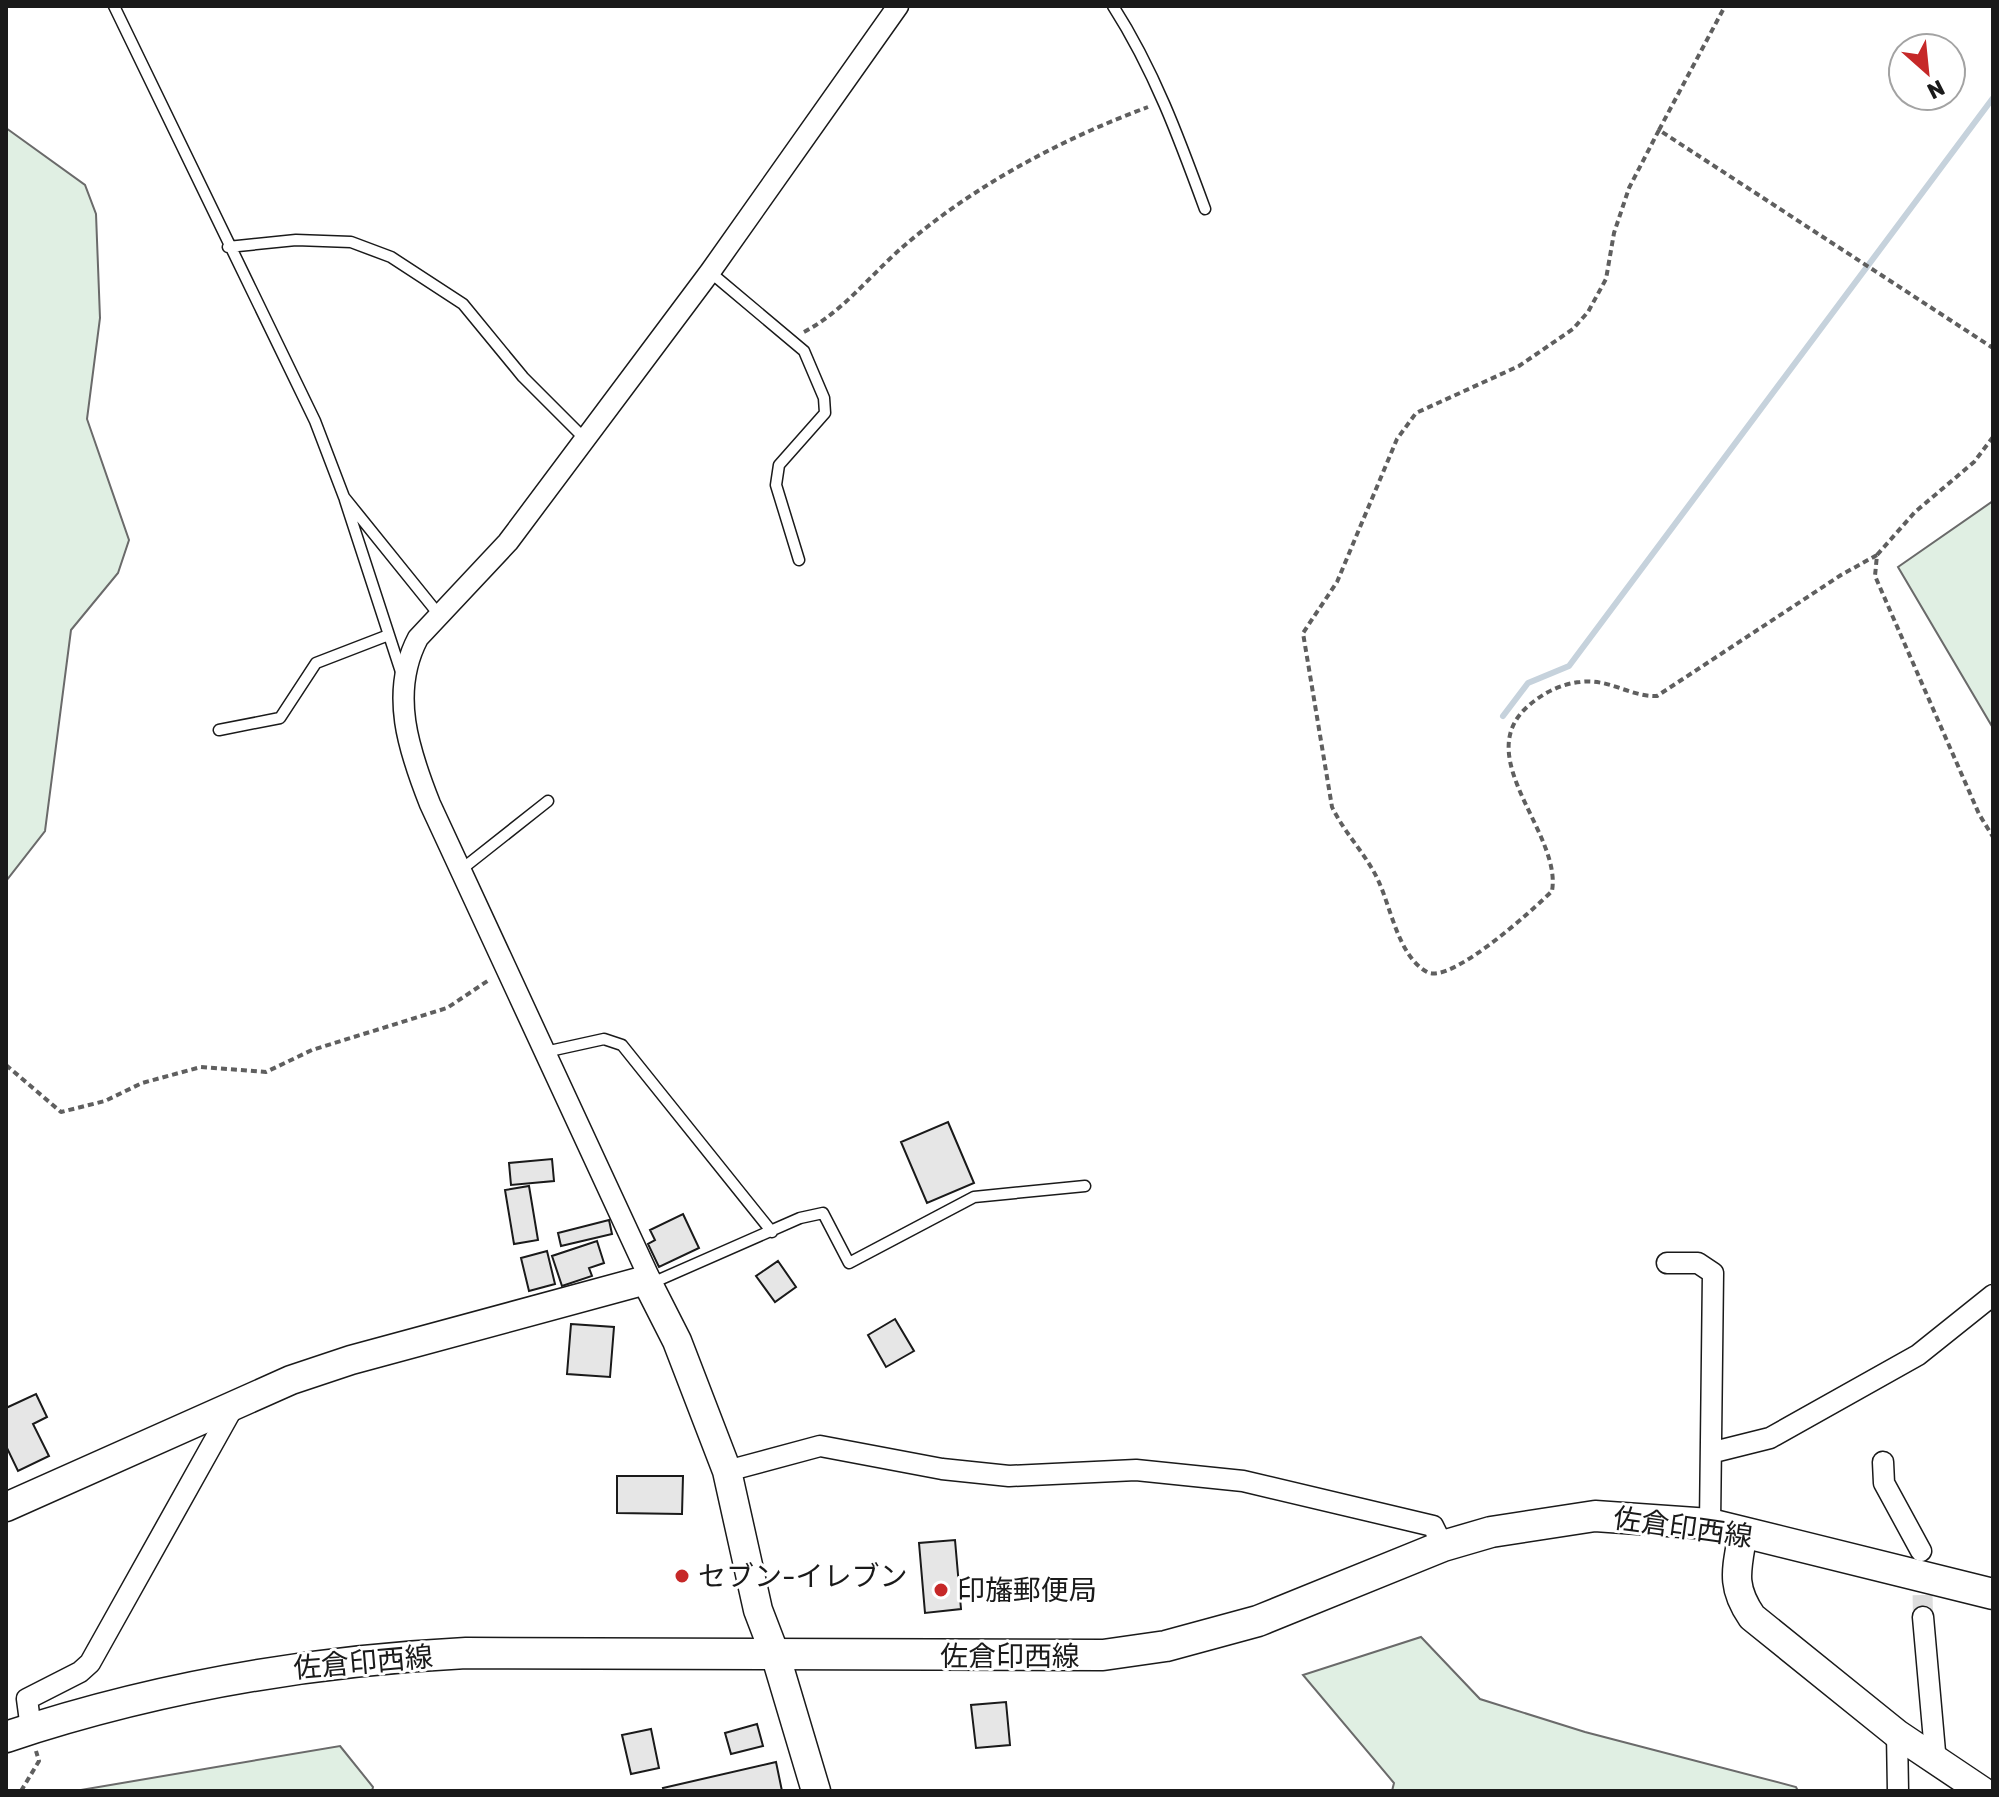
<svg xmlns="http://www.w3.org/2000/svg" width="1999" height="1797" font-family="Rubik,'Noto Sans JP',sans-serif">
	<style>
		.green { fill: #e0efe3; stroke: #6a6a6a; stroke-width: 2 }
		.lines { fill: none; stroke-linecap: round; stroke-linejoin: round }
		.stream { stroke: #c6d2dc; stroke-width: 6 }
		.building { fill: #e6e6e6; stroke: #1a1a1a; stroke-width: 2 }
		.street-tunnel { stroke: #ddd; stroke-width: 20; stroke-dasharray: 20 10; stroke-linecap: butt }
		.lane-casing { stroke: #1a1a1a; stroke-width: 13 }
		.street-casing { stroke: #1a1a1a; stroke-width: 23 }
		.secondary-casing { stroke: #1a1a1a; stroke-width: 31 }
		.primary-casing { stroke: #1a1a1a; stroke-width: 33 }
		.path { stroke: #5f5f5f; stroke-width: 4; stroke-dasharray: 6 4; stroke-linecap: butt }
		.lane { stroke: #fff; stroke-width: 10 }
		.street { stroke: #fff; stroke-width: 20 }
		.secondary { stroke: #fff; stroke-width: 28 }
		.primary { stroke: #fff; stroke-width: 30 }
		.poi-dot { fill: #c62828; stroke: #fff; stroke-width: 3 }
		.labels { text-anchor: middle; stroke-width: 6; stroke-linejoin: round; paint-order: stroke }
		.street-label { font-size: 28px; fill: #1a1a1a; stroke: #fff }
		.poi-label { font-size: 28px; fill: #1a1a1a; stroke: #fff; text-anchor: start }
	</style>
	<rect width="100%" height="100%" fill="#fff"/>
	<!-- green -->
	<path class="green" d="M 6,128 L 85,185 L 96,214 L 100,318 L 87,419 L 129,540 L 118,573 L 71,630 L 45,831 L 6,881 Z
		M 1993,501 L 1993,728 L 1898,567 Z
		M 1421,1637 L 1480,1699 L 1585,1732 L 1796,1787 L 1798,1791 L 1392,1791 L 1394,1783 L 1303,1675 Z
		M 340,1746 L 373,1787 L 372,1791 L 75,1791 Z"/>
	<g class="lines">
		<!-- stream -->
		<path class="stream" d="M 1503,716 L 1528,683 L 1569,666 L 1993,98"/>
	</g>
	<!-- building -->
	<path class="building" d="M 948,1122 L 974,1183 L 927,1203 L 901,1142 Z
		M 552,1159 L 554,1181 L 511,1185 L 509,1163 Z
		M 529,1186 L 538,1240 L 514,1244 L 505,1190 Z
		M 683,1214 L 699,1248 L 659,1267 L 648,1244 L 655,1240 L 650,1230 Z
		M 609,1220 L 612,1234 L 561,1246 L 558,1233 Z
		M 597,1241 L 604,1263 L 589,1268 L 592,1276 L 562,1286 L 552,1256 Z
		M 547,1251 L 555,1284 L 529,1291 L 521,1258 Z
		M 778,1261 L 796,1287 L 775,1302 L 756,1276 Z
		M 895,1319 L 914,1351 L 886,1367 L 868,1335 Z
		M 571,1324 L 614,1327 L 610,1377 L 567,1374 Z
		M 36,1394 L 47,1417 L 33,1424 L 49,1456 L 18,1471 L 6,1446 L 6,1408 Z
		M 617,1476 L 683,1476 L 682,1514 L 617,1513 Z
		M 955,1540 L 961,1609 L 925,1613 L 919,1543 Z
		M 1006,1702 L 1010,1745 L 976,1748 L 971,1705 Z
		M 757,1724 L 763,1746 L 731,1754 L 725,1733 Z
		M 651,1729 L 659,1768 L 631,1774 L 622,1735 Z
		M 776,1762 L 782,1791 L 664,1791 L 663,1788 Z"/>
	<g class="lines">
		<!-- street-tunnel -->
		<path class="street-tunnel" d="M 1922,1565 L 1923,1617"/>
		<!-- lane casing -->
		<g class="lane-casing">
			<path id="lane" d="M 114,6 L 315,421 L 344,497 L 440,616
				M 1113,6 C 1154,70 1179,138 1205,209
				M 228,247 L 296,240 L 351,242 L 391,257 L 463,304 L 523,377 L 585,439
				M 710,272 L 804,351 L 824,398 L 825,413 L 779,465 L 776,485 L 799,560
				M 345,500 L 402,675
				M 219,730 L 280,718 L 316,663 L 386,636
				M 462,869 L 548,801
				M 545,1052 L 604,1039 L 622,1045 L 772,1232
				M 652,1283 L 800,1218 L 823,1213 L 849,1263 L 974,1197 L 1085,1186"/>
		</g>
		<!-- street casing -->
		<g class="street-casing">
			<path id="street" d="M 1667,1263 L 1698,1263 L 1713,1273 L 1710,1524
				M 646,1280 L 650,1279 L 430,804 C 409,751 389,693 418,638 L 508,542 L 710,272 L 898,6
				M 1714,1452 L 1770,1438 L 1918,1355 L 1993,1295
				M 1883,1462 L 1884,1483 L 1921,1551
				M 727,1471 L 820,1446 L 942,1469 L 1009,1476 L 1136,1470 L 1243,1481 L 1433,1526 L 1443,1546
				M 1923,1617 L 1936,1763
				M 31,1729 L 27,1699 L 80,1672 L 90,1663 L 236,1402
				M 1897,1734 L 1898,1791"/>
		</g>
		<!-- secondary casing -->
		<g class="secondary-casing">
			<path id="secondary" d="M 6,1507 L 291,1380 L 351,1360 L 646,1280 L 677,1341 L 727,1471 L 758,1610 L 776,1657 L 816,1791
				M 1743,1532 C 1737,1569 1730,1585 1752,1617 L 1897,1734 L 1982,1791"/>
		</g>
		<!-- primary casing -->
		<g class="primary-casing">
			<path id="primary" d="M 6,1737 C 156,1687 308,1661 466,1653 L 1103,1655 L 1166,1646 L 1258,1621 L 1443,1546 L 1491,1532 L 1595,1516 L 1710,1524 L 1993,1594"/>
		</g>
		<!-- path -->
		<path class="path" d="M 1659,130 L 1725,6
			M 804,332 C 844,311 871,274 905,245 C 975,185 1062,139 1148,107
			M 1993,437 L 1974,462 L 1915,512 L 1877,555 L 1875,576 L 1979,814 L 1993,837
			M 1877,555 L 1841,575 L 1657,696 C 1630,697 1609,678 1580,682 C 1560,684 1541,694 1526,708 C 1472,759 1562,834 1552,891 C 1533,910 1450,985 1427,972 C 1398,956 1391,907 1378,880 C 1366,854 1345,834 1332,807 L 1303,633 L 1337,582 L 1397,439 L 1416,413 L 1519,366 L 1573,329 L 1588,312 L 1606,279 L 1614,233 L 1629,188 L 1659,130 L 1993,348
			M 6,1065 L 61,1112 L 105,1101 L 142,1083 L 201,1067 L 266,1072 L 312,1050 L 447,1008 L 489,980
			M 21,1791 L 39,1761 L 36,1751"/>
		<!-- lane -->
		<use href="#lane" class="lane"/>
		<!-- street -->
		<use href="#street" class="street"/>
		<!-- secondary -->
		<use href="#secondary" class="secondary"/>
		<!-- primary -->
		<use href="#primary" class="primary"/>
	</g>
	<!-- markers -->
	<g class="poi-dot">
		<circle cx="682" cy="1576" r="8"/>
		<circle cx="941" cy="1590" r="8"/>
	</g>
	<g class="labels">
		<!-- street labels -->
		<g class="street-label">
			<text transform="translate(1683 1527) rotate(8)" y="10">佐倉印西線</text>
			<text x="1010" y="1666">佐倉印西線</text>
			<text transform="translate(363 1662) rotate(-5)" y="10">佐倉印西線</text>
		</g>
		<!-- poi labels -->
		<g class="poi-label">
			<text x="698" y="1586">セブン-イレブン</text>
			<text x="957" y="1600">印旛郵便局</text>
		</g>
	</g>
	<!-- border -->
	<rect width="1999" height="1797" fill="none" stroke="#1a1a1a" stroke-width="16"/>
	<!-- north arrow -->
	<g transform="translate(1927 72) rotate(153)"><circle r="38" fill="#ffffff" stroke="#a3a3a3" stroke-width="2"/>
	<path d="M0-6L14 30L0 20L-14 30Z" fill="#c62828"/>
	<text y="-12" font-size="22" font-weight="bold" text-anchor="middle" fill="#1a1a1a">N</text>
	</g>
</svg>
